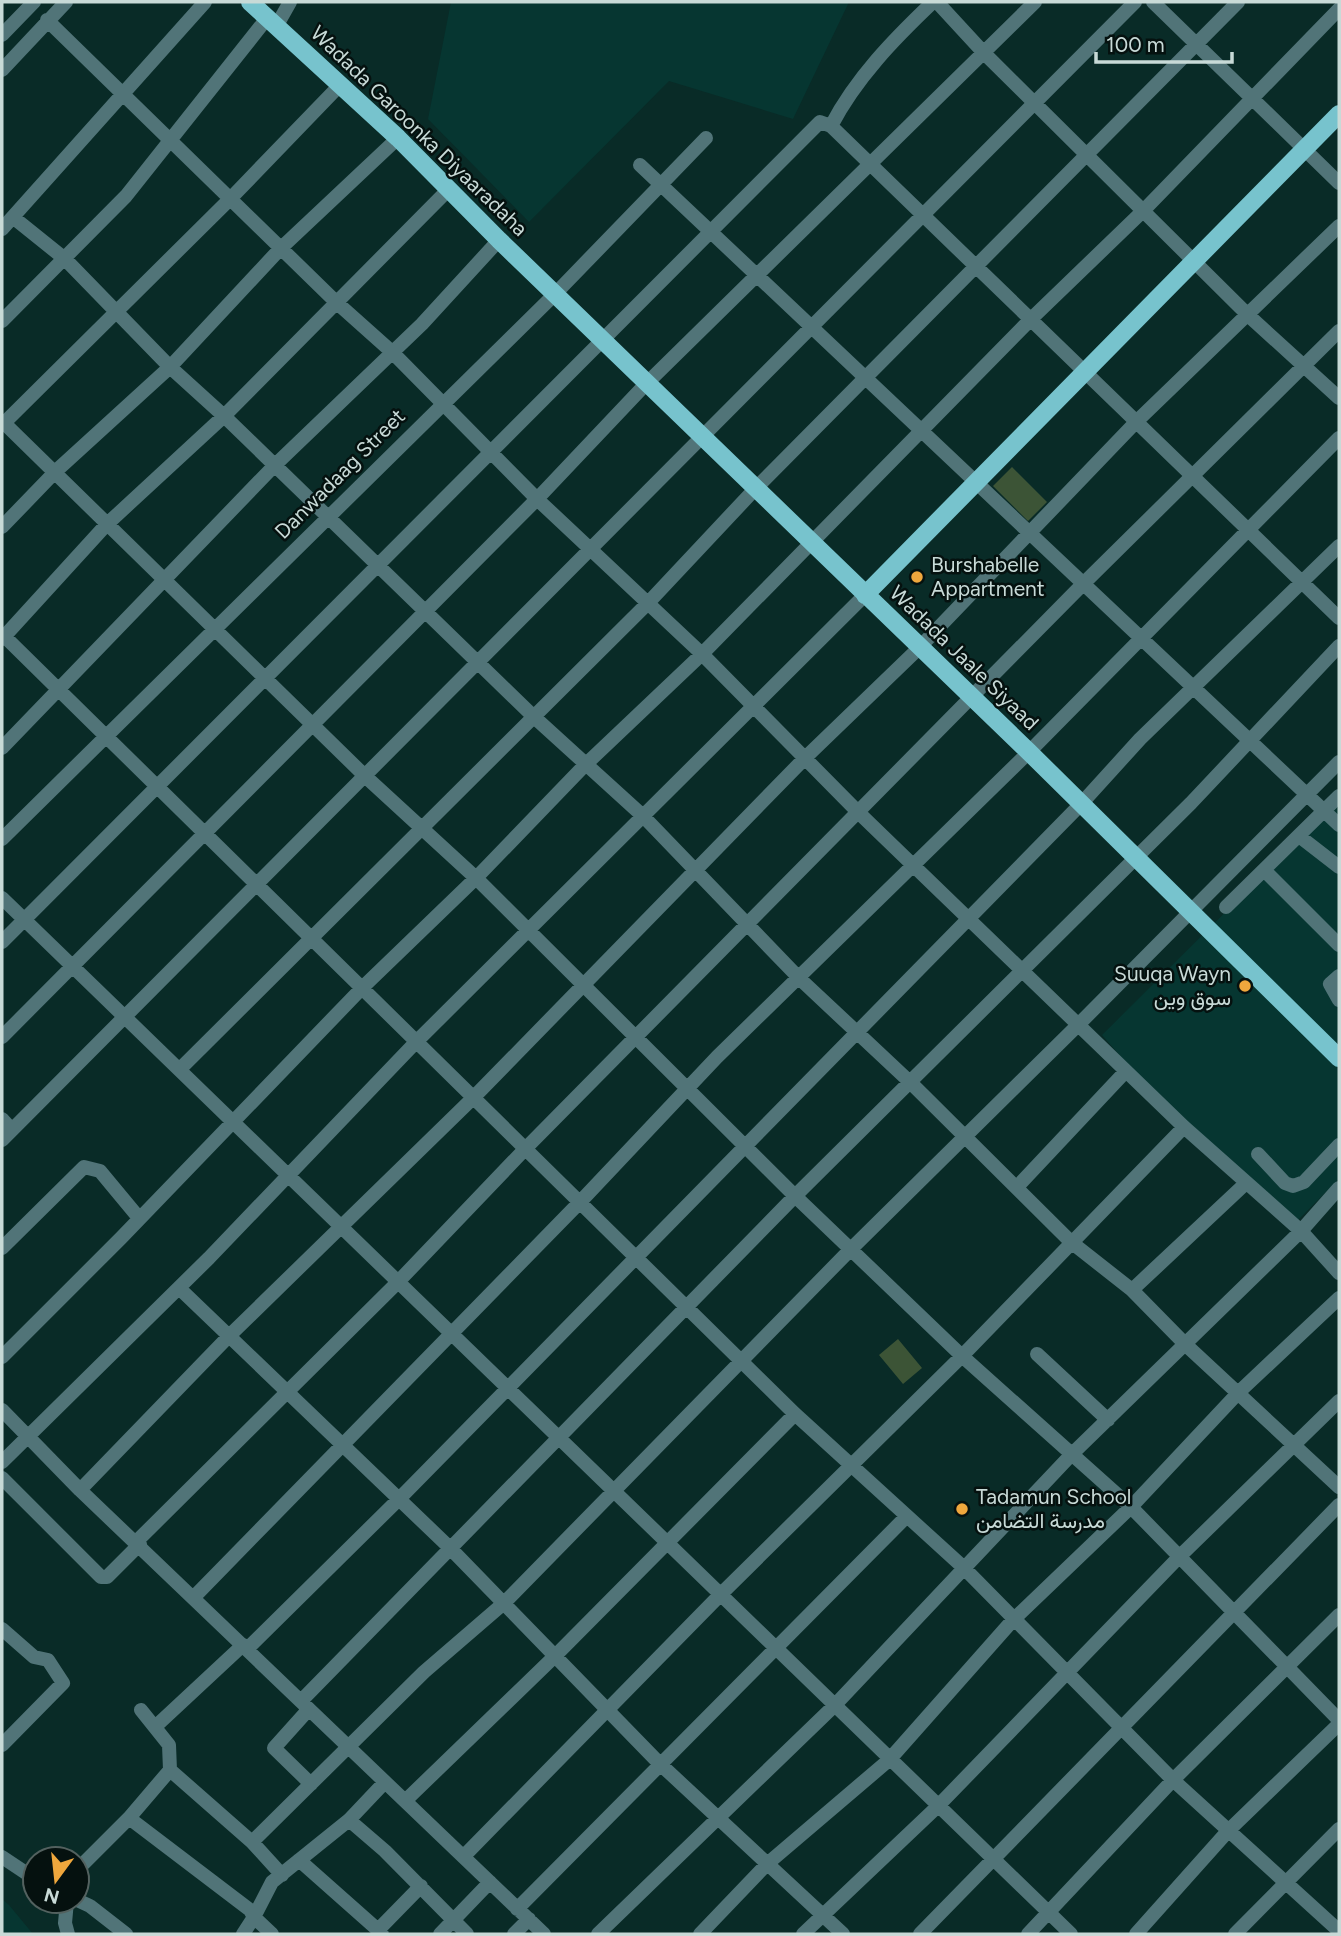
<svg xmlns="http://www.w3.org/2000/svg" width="1341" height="1936" font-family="Figtree,Vazirmatn,sans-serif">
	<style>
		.built { fill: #063631 }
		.green { fill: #3c5436 }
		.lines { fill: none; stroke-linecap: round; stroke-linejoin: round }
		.minor { stroke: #517478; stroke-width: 14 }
		.major { stroke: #77c3cd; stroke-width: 18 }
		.poi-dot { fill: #efa73d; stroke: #05110f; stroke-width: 2.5 }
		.labels { text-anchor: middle; stroke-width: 5; stroke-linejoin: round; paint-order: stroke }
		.street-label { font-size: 21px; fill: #c8dad7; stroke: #05110f }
		.poi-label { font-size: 21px; fill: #c8dad7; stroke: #05110f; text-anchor: start }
	</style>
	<rect width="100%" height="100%" fill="#092b27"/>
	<!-- built -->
	<path class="built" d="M 451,2 L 849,2 L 793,119 L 669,81 L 529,222 L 428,119 Z
		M 1339,799 L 1339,1179 L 1295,1223 L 1129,1066 L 1102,1035 Z
		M 2,1899 L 9,1905 L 33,1934 L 2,1934 Z"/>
	<!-- green -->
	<path class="green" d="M 1012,467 L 1047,502 L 1028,521 L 993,486 Z
		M 898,1339 L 922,1368 L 903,1384 L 879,1355 Z"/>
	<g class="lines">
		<!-- minor -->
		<path class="minor" d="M 937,2 L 984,53 L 1249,316 L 1339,398
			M 1153,2 L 1339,183
			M 47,20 L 336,302 L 392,352 L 537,499 L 702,654 L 859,813 L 1184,1127 L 1301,1231 L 1339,1273
			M 277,25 L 290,2
			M 2,35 L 34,2
			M 2,70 L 66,2
			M 831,126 C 856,78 894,39 933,2
			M 640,165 L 1339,825
			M 14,218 L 65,259 L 170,367 L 224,416 L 533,716 L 643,816 L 800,979 L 911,1083 L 1071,1242 L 1132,1290 L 1186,1345 L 1339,1487
			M 2,229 L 205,2
			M 2,321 L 126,196 L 268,17
			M 2,421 L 366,777 L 476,878 L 795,1196 L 962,1356 L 1131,1507 L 1339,1720
			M 2,425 L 231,198 L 341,84
			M 2,527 L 56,471 L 170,367 L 280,249 L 398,138
			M 2,634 L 795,1414 L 963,1567 L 1173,1780 L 1339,1931
			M 2,639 L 106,525 L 224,416 L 448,190
			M 2,748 L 274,466 L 422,324 L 499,240
			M 1299,836 L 1339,867
			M 2,839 L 555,294 L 706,138
			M 1265,871 L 1339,945
			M 2,898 L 1071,1934
			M 1226,907 L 1339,796
			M 2,942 L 820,122 L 831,126 L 1339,618
			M 1339,976 L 1330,984 L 1339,1000
			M 2,1037 L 537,499 L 643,387 L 1035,2
			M 180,1069 L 648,603 L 755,489 L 1238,2
			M 2,1119 L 12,1130
			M 2,1140 L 1135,2
			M 1258,1154 L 1285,1183 L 1293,1186 L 1304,1182 L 1339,1145
			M 1017,1187 L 1126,1071
			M 2,1248 L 84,1167 L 100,1171 L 139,1218
			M 179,1288 L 449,1547 L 659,1763 L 843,1934
			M 1132,1290 L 1245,1184
			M 1037,1354 L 1108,1420
			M 2,1357 L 121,1238 L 363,987 L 476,878 L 585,765 L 702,654 L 1030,320 L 1144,210 L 1339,9
			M 2,1410 L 80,1490 L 544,1934
			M 2,1462 L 209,1258 L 416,1042 L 865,595
			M 2,1478 L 101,1577 L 107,1577 L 140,1544
			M 80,1490 L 229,1336 L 473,1098 L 806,757 L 919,648 L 1136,422 L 1339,226
			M 137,1541 L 397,1283 L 526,1148 L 1083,584 L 1339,331
			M 194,1597 L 581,1201 L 717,1057 L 1029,752 L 1339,438
			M 2,1629 L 34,1657 L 48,1660 L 63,1683 L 2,1745
			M 247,1649 L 399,1499 L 1081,804 L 1140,739 L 1339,546
			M 301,1701 L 795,1196 L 1191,803 L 1339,646
			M 309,1709 L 274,1748 L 311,1784
			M 156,1726 L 243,1645
			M 170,1770 L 252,1842 L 282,1875
			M 405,1801 L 556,1655 L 795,1414
			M 129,1818 L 170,1770 L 169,1745 L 141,1710
			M 349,1820 L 385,1851 L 467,1934
			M 252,1842 L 424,1672 L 504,1603 L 851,1249 L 1078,1025 L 1339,762
			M 464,1856 L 720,1595 L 962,1356 L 1184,1127
			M 2,1857 L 35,1879
			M 299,1860 L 378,1930
			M 77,1870 L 129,1818 L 250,1910 L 254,1917 L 243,1934
			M 77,1900 L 90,1906 L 126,1934
			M 67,1901 L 65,1923 L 68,1934
			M 517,1909 L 906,1517
			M 272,1934 L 254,1917 L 272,1882 L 349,1820 L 385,1782
			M 382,1934 L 378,1930 L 421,1886
			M 440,1934 L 490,1882
			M 514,1934 L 529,1919
			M 598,1934 L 834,1706 L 1071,1455 L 1301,1231 L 1339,1188
			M 700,1934 L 767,1864 L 889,1760 L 1013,1620 L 1131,1507 L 1239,1392 L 1339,1298
			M 803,1934 L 937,1807 L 1180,1556 L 1339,1401
			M 920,1934 L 1339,1505
			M 1028,1934 L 1173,1780 L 1339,1615
			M 1136,1934 L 1228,1831 L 1339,1724
			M 1235,1934 L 1339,1829"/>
		<!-- major -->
		<path class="major" d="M 250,2 L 398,138 L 499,240 L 1029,752 L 1339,1058
			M 865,595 L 1339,114"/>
	</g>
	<!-- markers -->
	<g class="poi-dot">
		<circle cx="917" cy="577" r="7"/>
		<circle cx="1245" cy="986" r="7"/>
		<circle cx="962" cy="1509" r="7"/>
	</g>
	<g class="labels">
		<!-- street labels -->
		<g class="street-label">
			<text transform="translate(419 131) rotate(44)" y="7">Wadada Garoonka Diyaaradaha</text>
			<text transform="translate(340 474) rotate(-45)" y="7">Danwadaag Street</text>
			<text transform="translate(964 658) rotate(44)" y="7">Wadada Jaale Siyaad</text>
		</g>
		<!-- poi labels -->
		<g class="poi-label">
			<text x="931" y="572">Burshabelle<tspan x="931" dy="24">Appartment</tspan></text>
			<text x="1231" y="981" text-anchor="end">Suuqa Wayn<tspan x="1231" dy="24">سوق وين</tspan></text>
			<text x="976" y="1504">Tadamun School<tspan x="976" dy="24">مدرسة التضامن</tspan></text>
		</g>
	</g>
	<!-- border -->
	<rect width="1341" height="1936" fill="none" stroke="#c8dad7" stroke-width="7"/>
	<!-- north arrow -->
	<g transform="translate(56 1880) rotate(195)"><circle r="33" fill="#05110f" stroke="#53615f" stroke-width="2"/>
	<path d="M0-5L12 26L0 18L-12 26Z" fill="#efa73d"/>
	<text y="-10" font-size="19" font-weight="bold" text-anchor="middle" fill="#c8dad7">N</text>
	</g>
	<!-- scale -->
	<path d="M1096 52v10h136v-10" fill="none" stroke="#c8dad7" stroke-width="3.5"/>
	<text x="1106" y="52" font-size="21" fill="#c8dad7" stroke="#05110f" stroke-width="5" paint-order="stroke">100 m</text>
</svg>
